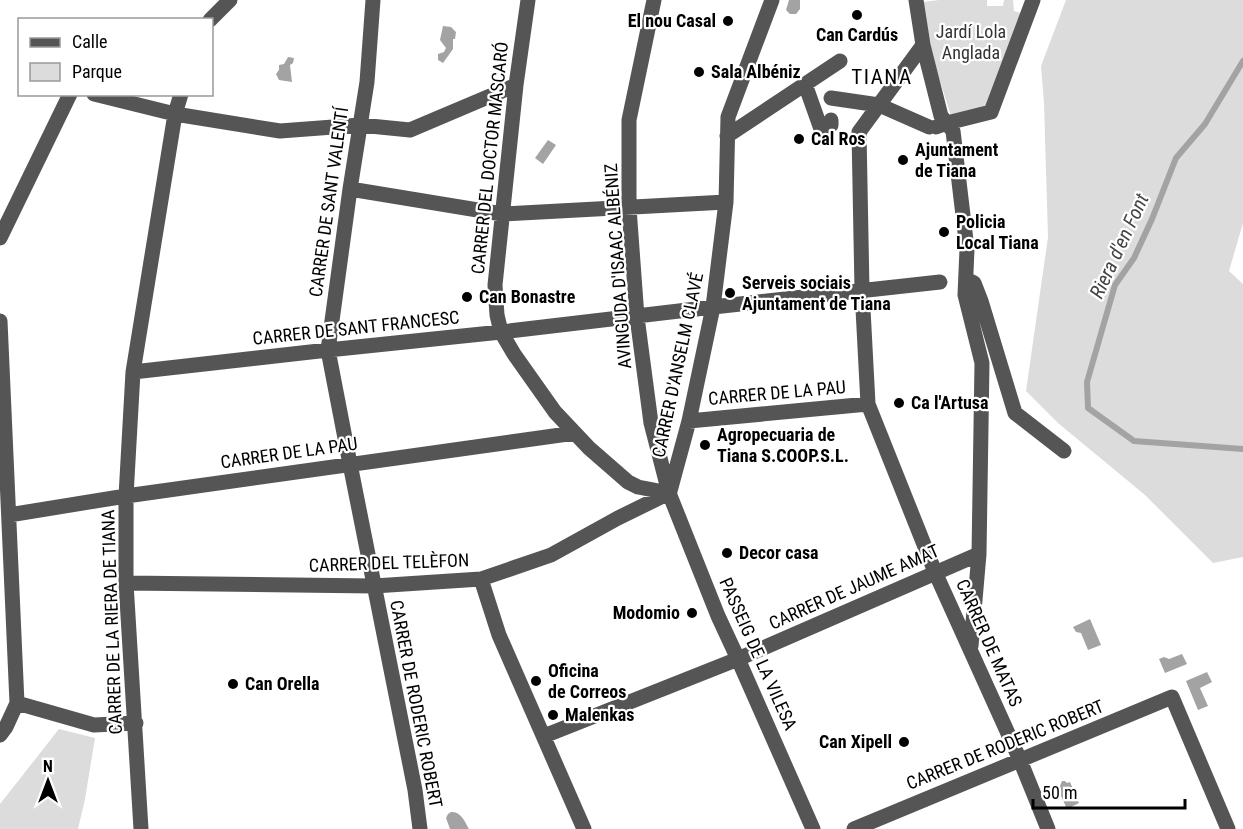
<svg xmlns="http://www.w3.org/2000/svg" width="1243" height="829" font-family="'Roboto Condensed',sans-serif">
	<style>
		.green { fill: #dcdcdc }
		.water { fill: #a3a3a3 }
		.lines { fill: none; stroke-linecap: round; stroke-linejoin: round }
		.stream { stroke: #a3a3a3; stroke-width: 6 }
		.minor { stroke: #555; stroke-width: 15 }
		.poi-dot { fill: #000; stroke: #fff; stroke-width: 2 }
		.labels { text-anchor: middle; stroke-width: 4.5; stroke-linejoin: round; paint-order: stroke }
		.poi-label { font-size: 18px; font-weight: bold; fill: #000; stroke: #fff; text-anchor: start }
		.park-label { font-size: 18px; fill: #333; stroke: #fff }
		.street-label { font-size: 18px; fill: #000; stroke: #fff }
		.water-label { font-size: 20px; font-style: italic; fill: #444; stroke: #fff }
		.quarter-label { font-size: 21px; letter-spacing: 1.5px; fill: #000; stroke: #fff }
	</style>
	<rect width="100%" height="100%" fill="#fff"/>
	<!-- green -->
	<path class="green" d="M 939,0 L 987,0 L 987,6 L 1003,6 L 1004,0 L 1013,0 L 1014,11 L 1024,14 L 989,107 L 951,116 L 931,52 L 923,2 Z
		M 1066,0 L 1243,0 L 1243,223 L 1229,271 L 1243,284 L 1243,557 L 1213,563 L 1145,495 L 1058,423 L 1026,391 L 1048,237 L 1044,103 L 1041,66 Z
		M 59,729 L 95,738 L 85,799 L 78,829 L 0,829 L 0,804 Z"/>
	<!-- water -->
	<path class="water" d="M 789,0 L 800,0 L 800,9 L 796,14 L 790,14 L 786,10 Z
		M 443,26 L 451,27 L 456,32 L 455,39 L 453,39 L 453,49 L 443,63 L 438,60 L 438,54 L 444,52 L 446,48 L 440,40 Z
		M 288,57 L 294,58 L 293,63 L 290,65 L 292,82 L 279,80 L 276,74 L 279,70 L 279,65 L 284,64 Z
		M 548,140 L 556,145 L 543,164 L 535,158 Z
		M 1090,619 L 1101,645 L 1088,650 L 1081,633 L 1076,632 L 1073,627 Z
		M 1182,654 L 1187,664 L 1165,673 L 1159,659 L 1164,657 L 1169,659 Z
		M 1207,672 L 1212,682 L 1200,688 L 1208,706 L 1198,710 L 1186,681 Z
		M 1062,781 L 1065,781 L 1067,783 L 1070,782 L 1079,803 L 1067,809 L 1057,787 L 1060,786 Z
		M 451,812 C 461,811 465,822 469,829 L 450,829 L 446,818 L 448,814 Z"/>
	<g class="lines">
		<!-- stream -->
		<path class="stream" d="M 1243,61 L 1205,124 L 1176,158 L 1152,219 L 1134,258 L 1115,285 L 1087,382 L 1088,408 L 1134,441 L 1243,449"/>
		<!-- minor -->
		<path class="minor" d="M 373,0 L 367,82 L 350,189 L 328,350 L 350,464 L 415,790 L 420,829
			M 528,0 L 516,85 L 495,285 L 497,315 L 501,332 L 514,354 L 555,412 L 589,448 L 628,482 L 638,487 L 669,493
			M 654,0 L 629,120 L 629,208 L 637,317 L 651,423 L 669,493 L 718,616 L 738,659 L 813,829
			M 916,0 L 923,45 L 941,116 L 953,131 L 967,249 L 965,295 L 982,363 L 979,554 L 971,646
			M 210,20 L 230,0
			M 923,45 L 859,132 L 862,290 L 868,404 L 935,572 L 1020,760 L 1048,829
			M 805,84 L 821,129 L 831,125 L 831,120
			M 94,94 L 175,114 L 280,131 L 360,125 L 410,130 L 516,85
			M 831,98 L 879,105 L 929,127
			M 936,127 L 947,123 L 991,112 L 1033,0
			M 727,136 L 840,61
			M 350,189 L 502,214 L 726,202
			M 0,238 L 70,94
			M 966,279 L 974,283 L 981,301 L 1015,413 L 1064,451
			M 0,321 L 17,703 L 94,725 L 136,723
			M 133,372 L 328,350 L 501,332 L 713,307 L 940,282
			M 689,421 L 868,404
			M 670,491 L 689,421 L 713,307 L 726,202 L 728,117 L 772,0
			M 9,515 L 126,496 L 575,433
			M 481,579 L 499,635 L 584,829
			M 126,583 L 374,586 L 481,579 L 551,555 L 618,518 L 669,493
			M 0,735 L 6,727 L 17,703
			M 544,736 L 738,659 L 979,554
			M 141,829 L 126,583 L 126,496 L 133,372 L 175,114 L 181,94
			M 854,829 L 1172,697 L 1228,829"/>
	</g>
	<!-- markers -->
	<g class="poi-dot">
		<circle cx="857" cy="15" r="6"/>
		<circle cx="728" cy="21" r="6"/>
		<circle cx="699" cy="72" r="6"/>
		<circle cx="799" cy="139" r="6"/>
		<circle cx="903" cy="160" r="6"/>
		<circle cx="944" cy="232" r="6"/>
		<circle cx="730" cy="293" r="6"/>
		<circle cx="467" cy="297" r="6"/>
		<circle cx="899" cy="403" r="6"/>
		<circle cx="705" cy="445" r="6"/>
		<circle cx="727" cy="553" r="6"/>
		<circle cx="692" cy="613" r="6"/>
		<circle cx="536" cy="681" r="6"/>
		<circle cx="233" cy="684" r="6"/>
		<circle cx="553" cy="715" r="6"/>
		<circle cx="904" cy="742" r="6"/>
	</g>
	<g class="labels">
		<!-- poi labels -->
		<g class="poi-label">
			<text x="716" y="27" text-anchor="end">El nou Casal</text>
			<text x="857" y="41" text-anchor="middle">Can Cardús</text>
			<text x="711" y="78">Sala Albéniz</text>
			<text x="811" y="145">Cal Ros</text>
			<text x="915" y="156">Ajuntament<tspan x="915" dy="21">de Tiana</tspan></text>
			<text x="956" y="228">Policia<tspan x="956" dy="21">Local Tiana</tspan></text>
			<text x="742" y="289">Serveis sociais<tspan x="742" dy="21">Ajuntament de Tiana</tspan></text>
			<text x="479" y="303">Can Bonastre</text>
			<text x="911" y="409">Ca l'Artusa</text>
			<text x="717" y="441">Agropecuaria de<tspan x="717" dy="21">Tiana S.COOP.S.L.</tspan></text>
			<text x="739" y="559">Decor casa</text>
			<text x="680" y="619" text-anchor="end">Modomio</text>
			<text x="548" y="677">Oficina<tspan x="548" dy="21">de Correos</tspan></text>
			<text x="245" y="690">Can Orella</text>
			<text x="565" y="721">Malenkas</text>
			<text x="892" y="748" text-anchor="end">Can Xipell</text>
		</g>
		<!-- park labels -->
		<g class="park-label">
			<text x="971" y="38">Jardí Lola<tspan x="971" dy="21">Anglada</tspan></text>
		</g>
		<!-- street labels -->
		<g class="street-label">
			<text transform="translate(490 158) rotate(-84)" y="6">CARRER DEL DOCTOR MASCARÓ</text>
			<text transform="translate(329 202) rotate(-82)" y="6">CARRER DE SANT VALENTÍ</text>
			<text transform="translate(618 266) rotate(-94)" y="6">AVINGUDA D'ISAAC ALBÉNIZ</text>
			<text transform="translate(356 328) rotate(-6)" y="6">CARRER DE SANT FRANCESC</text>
			<text transform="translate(678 365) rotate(-78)" y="6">CARRER D'ANSELM CLAVÉ</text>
			<text transform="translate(777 393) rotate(-5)" y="6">CARRER DE LA PAU</text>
			<text transform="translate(289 453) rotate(-8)" y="6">CARRER DE LA PAU</text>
			<text transform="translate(389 563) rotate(-2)" y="6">CARRER DEL TELÈFON</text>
			<text transform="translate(854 587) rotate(-24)" y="6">CARRER DE JAUME AMAT</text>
			<text transform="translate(112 622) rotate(-92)" y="6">CARRER DE LA RIERA DE TIANA</text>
			<text transform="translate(989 643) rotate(66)" y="6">CARRER DE MATAS</text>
			<text transform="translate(758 654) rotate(66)" y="6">PASSEIG DE LA VILESA</text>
			<text transform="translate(416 704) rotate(79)" y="6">CARRER DE RODERIC ROBERT</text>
			<text transform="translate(1005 745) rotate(-22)" y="6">CARRER DE RODERIC ROBERT</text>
		</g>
		<!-- water labels -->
		<g class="water-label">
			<text transform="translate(1119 246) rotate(-65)" y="7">Riera d'en Font</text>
		</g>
		<!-- quarter labels -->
		<g class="quarter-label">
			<text x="882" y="84">TIANA</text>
		</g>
	</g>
	<!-- legend -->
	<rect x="18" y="18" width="195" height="78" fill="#ffffff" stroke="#999999" stroke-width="1.5"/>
	<rect x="30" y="38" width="30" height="9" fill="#555555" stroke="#999999" stroke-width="1.5"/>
	<text x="72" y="48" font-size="18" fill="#000000">Calle</text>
	<rect x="30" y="63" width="30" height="18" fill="#dcdcdc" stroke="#999999" stroke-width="1.5"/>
	<text x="72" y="78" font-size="18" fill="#000000">Parque</text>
	<!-- north arrow -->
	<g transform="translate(48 781)" stroke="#ffffff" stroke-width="4.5" paint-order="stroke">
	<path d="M0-4.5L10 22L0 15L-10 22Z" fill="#000000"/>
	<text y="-9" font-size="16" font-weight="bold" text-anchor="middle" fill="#000000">N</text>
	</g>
	<!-- scale -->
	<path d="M1033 799v9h152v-9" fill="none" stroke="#000000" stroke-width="3"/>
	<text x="1042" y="799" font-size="18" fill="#000000" stroke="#ffffff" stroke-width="4.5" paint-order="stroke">50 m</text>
</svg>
